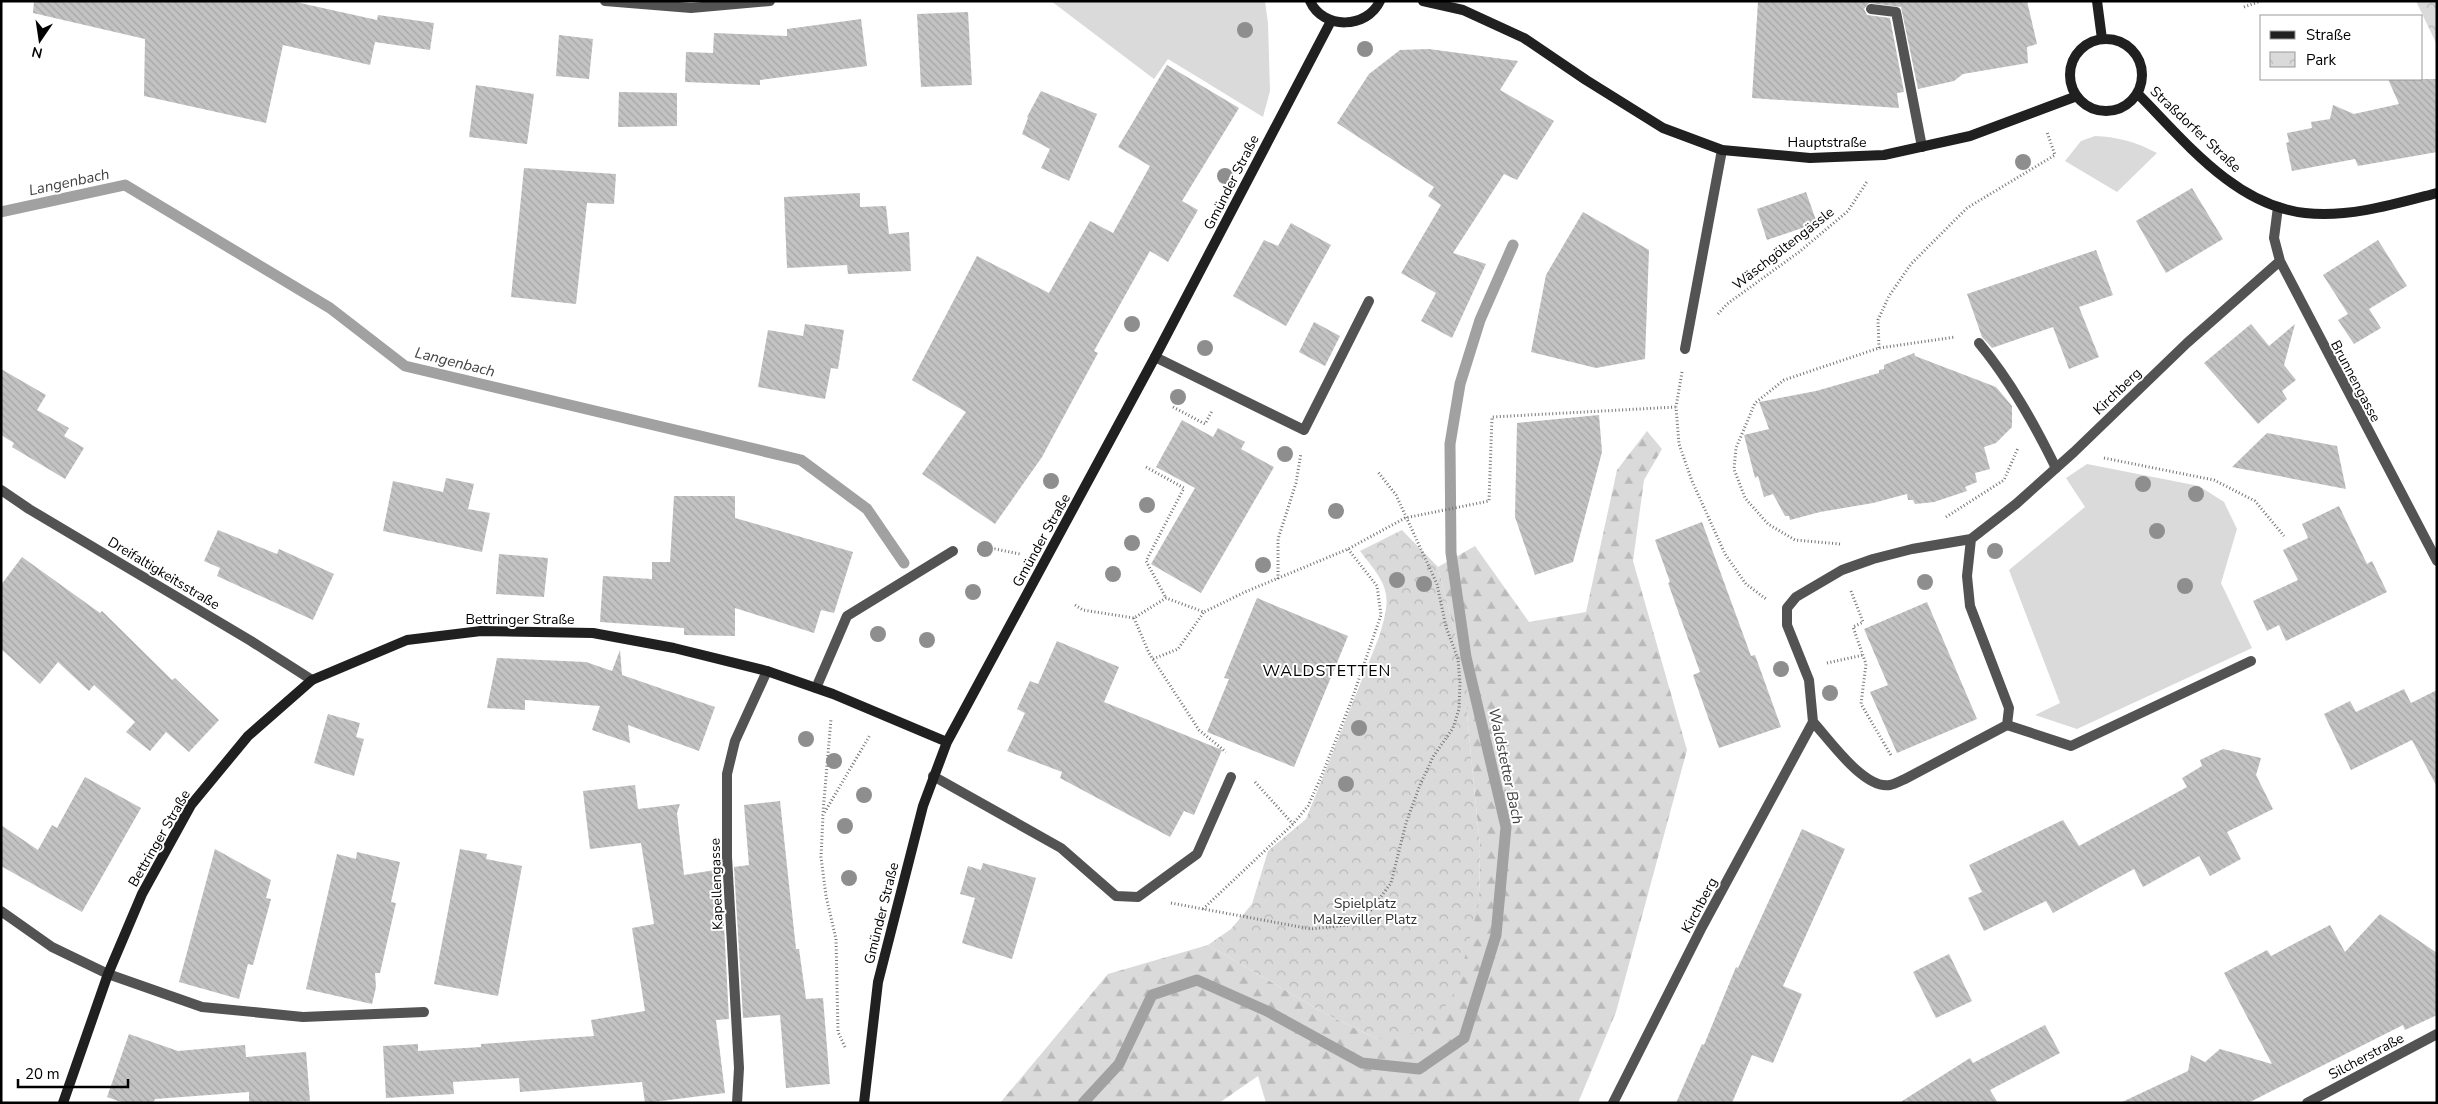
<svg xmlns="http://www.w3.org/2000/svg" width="2438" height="1104" font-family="'Nunito Sans',sans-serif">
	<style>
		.grass { fill: #dadada }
		.forest { fill: url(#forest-firs) }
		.park { fill: url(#park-crowns) }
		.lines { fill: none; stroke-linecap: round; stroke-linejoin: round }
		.stream { stroke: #a1a1a1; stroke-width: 11 }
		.building { fill: url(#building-back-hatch) }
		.path { stroke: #757575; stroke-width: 3; stroke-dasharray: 1 2.5; stroke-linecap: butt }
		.lane { stroke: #535353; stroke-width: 10 }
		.street { stroke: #535353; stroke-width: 10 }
		.secondary { stroke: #202020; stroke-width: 10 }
		.tree { fill: #8e8e8e }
		.labels { text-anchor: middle; stroke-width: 4; stroke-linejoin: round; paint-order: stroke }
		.street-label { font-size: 14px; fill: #000; stroke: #fff }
		.park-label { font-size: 14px; fill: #313131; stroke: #fff }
		.water-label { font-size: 15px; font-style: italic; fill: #424242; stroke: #fff }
		.quarter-label { font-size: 16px; letter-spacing: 1px; fill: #000; stroke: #fff }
	</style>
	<defs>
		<pattern id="forest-firs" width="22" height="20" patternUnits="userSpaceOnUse" patternTransform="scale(1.25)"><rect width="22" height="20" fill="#dadada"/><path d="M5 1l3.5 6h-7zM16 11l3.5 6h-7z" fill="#b9b9b9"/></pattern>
		<pattern id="park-crowns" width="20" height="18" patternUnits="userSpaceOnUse" patternTransform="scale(1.25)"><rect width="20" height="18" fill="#dadada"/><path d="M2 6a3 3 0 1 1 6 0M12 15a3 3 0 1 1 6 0" fill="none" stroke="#b9b9b9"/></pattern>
		<pattern id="building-back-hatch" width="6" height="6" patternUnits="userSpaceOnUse" patternTransform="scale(1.25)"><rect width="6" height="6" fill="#c3c3c3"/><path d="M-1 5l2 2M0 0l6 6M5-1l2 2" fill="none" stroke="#a6a6a6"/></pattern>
	</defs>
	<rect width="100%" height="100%" fill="#fff"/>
	<!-- grass -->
	<path class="grass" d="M 1051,1 L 1265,1 L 1268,23 L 1270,91 L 1263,117 L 1168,59 L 1154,79 Z
		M 2095,136 C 2118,137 2136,142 2157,153 L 2117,192 L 2065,161 L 2081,141 Z
		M 2087,464 L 2199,486 L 2224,502 L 2237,529 L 2221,583 L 2252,648 L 2077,729 L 2035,715 L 2060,703 L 2009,570 L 2085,507 L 2066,478 Z"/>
	<!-- forest -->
	<path class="forest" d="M 1647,431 L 1662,449 L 1644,480 L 1633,561 L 1687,750 L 1616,1012 L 1578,1103 L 1266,1103 L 1258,1076 L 1219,1103 L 1000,1103 L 1108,974 L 1208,945 L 1326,1014 L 1377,1039 L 1479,903 L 1480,847 L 1467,714 L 1467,681 L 1438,567 L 1475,546 L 1529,622 L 1586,612 L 1617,470 Z"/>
	<!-- park -->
	<path class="park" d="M 2416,1 L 2437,1 L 2437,45 Z
		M 1402,530 L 1438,567 L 1467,681 L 1467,714 L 1480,847 L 1479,903 L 1456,991 L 1428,1031 L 1377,1039 L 1326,1014 L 1208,945 L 1231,929 L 1252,904 L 1268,851 L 1306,819 L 1379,637 C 1393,592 1388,587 1360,551 Z"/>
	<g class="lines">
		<!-- stream -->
		<path class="stream" d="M 1,212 L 125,185 L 330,308 L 405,366 L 801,460 L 867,509 L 904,563
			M 1083,1103 L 1119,1064 L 1152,995 L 1197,980 L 1267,1011 L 1362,1063 L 1419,1069 L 1464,1038 L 1496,935 L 1506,827 L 1466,657 L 1451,553 L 1450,444 L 1460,384 L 1480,320 L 1513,245"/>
	</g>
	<!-- building -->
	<path class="building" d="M 34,1 L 291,1 L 377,20 L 378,15 L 434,23 L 430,50 L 375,42 L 370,65 L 283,45 L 266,123 L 144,96 L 145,39 L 33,13 Z
		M 1758,1 L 2027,1 L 2037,44 L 2027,47 L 2028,63 L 1963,74 L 1954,81 L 1918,89 L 1901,7 L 1869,3 L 1864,9 L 1867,15 L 1890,18 L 1904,92 L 1897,93 L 1899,108 L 1752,98 Z
		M 968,12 L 972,85 L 921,87 L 917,14 Z
		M 861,19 L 867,66 L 760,80 L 760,85 L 685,82 L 686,52 L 713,53 L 714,33 L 787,36 L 787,29 Z
		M 559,35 L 593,39 L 589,79 L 556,76 Z
		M 1429,49 L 1518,61 L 1500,90 L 1554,121 L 1517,180 L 1504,174 L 1453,253 L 1486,264 L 1452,338 L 1421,321 L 1436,293 L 1401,273 L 1441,205 L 1428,196 L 1434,187 L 1337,123 L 1369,74 L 1400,50 Z
		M 1167,65 L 1239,108 L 1182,201 L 1198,210 L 1168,262 L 1150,251 L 1094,351 L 1098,353 L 1042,457 L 995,524 L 922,474 L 966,412 L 912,380 L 977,256 L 1049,293 L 1090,221 L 1113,233 L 1150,166 L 1118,147 Z
		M 2388,79 L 2437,79 L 2437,152 L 2358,166 L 2355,159 L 2292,171 L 2286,143 L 2289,142 L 2287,133 L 2312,128 L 2311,122 L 2330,119 L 2333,105 L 2354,114 L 2399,104 Z
		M 476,85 L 534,94 L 527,144 L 469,137 Z
		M 1041,91 L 1097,114 L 1069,181 L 1041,168 L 1050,149 L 1022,134 L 1028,118 L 1027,117 Z
		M 619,92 L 677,93 L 677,126 L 618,127 Z
		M 524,168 L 616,174 L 614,204 L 587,203 L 576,304 L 511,297 Z
		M 2192,188 L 2223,239 L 2166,273 L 2136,221 Z
		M 1806,192 L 1817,223 L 1767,240 L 1757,209 Z
		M 860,193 L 860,207 L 886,206 L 889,234 L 909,232 L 911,271 L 848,274 L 847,265 L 787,268 L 784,197 Z
		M 1583,212 L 1649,250 L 1645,359 L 1596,368 L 1531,352 L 1546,275 Z
		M 1291,223 L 1331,245 L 1286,326 L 1233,296 L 1264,240 L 1278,246 Z
		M 2378,240 L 2407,286 L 2369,309 L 2381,328 L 2354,344 L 2338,320 L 2348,314 L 2323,275 Z
		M 2096,250 L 2113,295 L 2079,307 L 2099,357 L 2069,369 L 2053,327 L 1992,348 L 1982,337 L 1967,294 Z
		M 1314,322 L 1340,336 L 1325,366 L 1299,352 Z
		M 805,324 L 844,330 L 838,369 L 831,368 L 825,399 L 758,387 L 768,330 L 803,336 Z
		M 2251,324 L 2269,346 L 2295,324 L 2284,365 L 2296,380 L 2282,391 L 2287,399 L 2258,424 L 2204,363 Z
		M 1914,353 L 1915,356 L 1996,387 L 2012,406 L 2012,427 L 1996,443 L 1984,447 L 1990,469 L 1975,473 L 1977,482 L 1965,487 L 1967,491 L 1934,502 L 1915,504 L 1913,500 L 1908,500 L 1907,494 L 1873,503 L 1820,512 L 1790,520 L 1789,516 L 1785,516 L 1773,494 L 1764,497 L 1758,476 L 1755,478 L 1744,435 L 1769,429 L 1759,402 L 1816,391 L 1879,373 L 1879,370 L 1884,369 L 1884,365 Z
		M 1,369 L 46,395 L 37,410 L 69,428 L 64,436 L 84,448 L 65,479 L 12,447 L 14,443 L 1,435 Z
		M 1599,415 L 1602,452 L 1573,562 L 1535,575 L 1515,517 L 1517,423 Z
		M 1182,420 L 1213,437 L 1218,428 L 1245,442 L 1241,449 L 1274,467 L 1201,593 L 1151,564 L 1195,488 L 1156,467 Z
		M 2267,433 L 2337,446 L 2346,489 L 2232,467 Z
		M 446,478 L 474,484 L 468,509 L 490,513 L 482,552 L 383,531 L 393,481 L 443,492 Z
		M 674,496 L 735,496 L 735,518 L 853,552 L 834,613 L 821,610 L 814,633 L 735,608 L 735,636 L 684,635 L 684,628 L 600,622 L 603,576 L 652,579 L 652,562 L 670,562 Z
		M 2339,506 L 2367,564 L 2372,561 L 2387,592 L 2286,641 L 2279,625 L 2267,631 L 2253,601 L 2298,580 L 2283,550 L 2308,538 L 2302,524 Z
		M 1702,522 L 1751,656 L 1755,655 L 1781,727 L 1719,748 L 1693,675 L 1700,672 L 1668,583 L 1670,582 L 1655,540 Z
		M 218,530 L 277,554 L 279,549 L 334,574 L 313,620 L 217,576 L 220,568 L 204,561 Z
		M 499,554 L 548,558 L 544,597 L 496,594 Z
		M 22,557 L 100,613 L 102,611 L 172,680 L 175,678 L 219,720 L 189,752 L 166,732 L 150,751 L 126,732 L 135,722 L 94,685 L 89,691 L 58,662 L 40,684 L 1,649 L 1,585 Z
		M 1257,598 L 1348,636 L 1294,767 L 1207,732 L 1229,679 L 1224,678 Z
		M 1927,602 L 1977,719 L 1897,753 L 1870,692 L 1888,685 L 1864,629 Z
		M 1057,641 L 1119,667 L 1104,702 L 1222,750 L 1194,815 L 1184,811 L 1170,837 L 1060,778 L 1062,772 L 1007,751 L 1025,713 L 1017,709 L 1030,681 L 1038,684 Z
		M 620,650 L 622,675 L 715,707 L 699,751 L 628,725 L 630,743 L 592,730 L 600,706 L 525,700 L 525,710 L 487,708 L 497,658 L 586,662 L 612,671 Z
		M 2404,689 L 2411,703 L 2437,690 L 2437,787 L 2412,740 L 2351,770 L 2324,714 L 2350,701 L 2356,712 Z
		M 328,714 L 360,723 L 356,737 L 364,739 L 354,776 L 314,763 Z
		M 2223,749 L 2261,758 L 2256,775 L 2273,809 L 2227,832 L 2241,859 L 2210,876 L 2199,856 L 2143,887 L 2134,869 L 2053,913 L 2046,901 L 1984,931 L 1968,898 L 1982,892 L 1969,865 L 2063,820 L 2079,846 L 2187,787 L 2182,778 L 2202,766 L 2200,760 Z
		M 85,777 L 141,808 L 82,912 L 1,866 L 1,825 L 38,850 L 52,825 L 57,828 Z
		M 635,785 L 638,809 L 680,804 L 677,813 L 684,875 L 721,869 L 729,1019 L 716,1020 L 725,1093 L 645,1103 L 642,1082 L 520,1092 L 519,1078 L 453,1082 L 454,1094 L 386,1098 L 383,1046 L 418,1044 L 418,1051 L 481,1047 L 481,1044 L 594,1036 L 591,1020 L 645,1011 L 632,928 L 654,924 L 641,843 L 590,849 L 583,791 Z
		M 780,801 L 796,949 L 799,949 L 806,999 L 823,998 L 830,1084 L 786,1088 L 780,1015 L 743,1018 L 734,867 L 749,865 L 744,805 Z
		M 1802,829 L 1845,849 L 1783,986 L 1802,994 L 1773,1063 L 1752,1055 L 1732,1103 L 1676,1103 L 1702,1044 L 1704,1045 L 1736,967 L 1738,968 Z
		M 215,849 L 271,880 L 266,898 L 271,899 L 253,965 L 248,964 L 239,999 L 179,982 Z
		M 460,849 L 487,854 L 486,859 L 522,866 L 498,996 L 434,984 Z
		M 357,852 L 400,862 L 391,902 L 396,903 L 380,973 L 375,973 L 376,987 L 372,1004 L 306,989 L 337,854 L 356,859 Z
		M 983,863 L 1036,878 L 1012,959 L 962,943 L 975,898 L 960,894 L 968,866 L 981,870 Z
		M 2380,914 L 2437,953 L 2437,1015 L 2405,1030 L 2403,1025 L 2248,1103 L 2120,1103 L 2188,1071 L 2191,1055 L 2205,1062 L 2220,1049 L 2272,1064 L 2224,973 L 2267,950 L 2271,956 L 2330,925 L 2345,952 Z
		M 1949,954 L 1972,1001 L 1936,1018 L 1913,972 Z
		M 2045,1025 L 2060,1053 L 1990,1090 L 1998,1103 L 1899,1103 L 1970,1058 L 1973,1063 Z
		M 129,1034 L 178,1051 L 245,1045 L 246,1057 L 306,1052 L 310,1101 L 249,1103 L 249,1092 L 155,1099 L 153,1103 L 124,1103 L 107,1097 Z"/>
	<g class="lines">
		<!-- path -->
		<path class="path" d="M 2244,7 L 2261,1
			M 1718,314 L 1727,304 L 1799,252 L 1848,211 L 1868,180
			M 1879,348 L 1878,320 L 1889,296 L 1911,264 L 1967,208 L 2055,155 L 2047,132
			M 1682,372 L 1676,407 L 1679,444 L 1692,481 L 1725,554 L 1746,584 L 1766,599
			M 1173,407 L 1205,424 L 1212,411
			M 2104,458 L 2214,480 L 2255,501 L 2284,536
			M 1146,467 L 1184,488 L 1146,561 L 1166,598
			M 1946,517 L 2004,480 L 2018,448
			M 1840,544 L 1795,540 L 1768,524 L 1745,498 L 1734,469 L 1736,448 L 1755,403 L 1784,380 L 1879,348 L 1955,337
			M 977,550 L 995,549 L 1020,554
			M 1278,579 L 1278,539 L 1296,483 L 1301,453
			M 1851,591 L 1863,622 L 1853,627 L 1866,664 L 1861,704 L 1892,757
			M 1075,605 L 1083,610 L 1134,618 L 1166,598 L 1204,612 L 1245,592 L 1348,549 L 1405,518 L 1489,501 L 1492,417 L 1676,407
			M 1134,618 L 1149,653 L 1199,730 L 1226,752
			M 1153,659 L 1178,649 L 1204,612
			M 1827,663 L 1863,655
			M 1255,782 L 1293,824
			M 823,812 L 831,719
			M 1171,903 L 1311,929 L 1348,925 L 1371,910 L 1391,883 L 1406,823 L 1420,785 L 1433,757 L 1453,728 L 1459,709 L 1460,683 L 1458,659 L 1446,627 L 1437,584 L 1396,495 L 1378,472
			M 1203,909 L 1293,824 L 1308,806 L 1322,775 L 1351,702 L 1381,615 L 1377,586 L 1348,549
			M 845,1047 L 838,1032 L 836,939 L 826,896 L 821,857 L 823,815 L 870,735"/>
		<!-- lane -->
		<path class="lane" d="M 1871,9 L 1896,12 L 1922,147
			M 1979,343 C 2011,382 2034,423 2056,468
			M 1685,349 L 1722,150
			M 1155,357 L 1304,430 L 1369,301
			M 816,688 L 847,616 L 953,551
			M 2007,725 L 2071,746 L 2251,661
			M 933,776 L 1061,848 L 1116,896 L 1138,897 L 1197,854 L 1231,777
			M 108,974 L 202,1007 L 303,1017 L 424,1012"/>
		<!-- street -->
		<path class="street" d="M 605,1 L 691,8 L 770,1
			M 2278,207 L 2274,238 L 2280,261 L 2437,561
			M 1,490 L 29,509 L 251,641 L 312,680
			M 1813,722 C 1829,739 1864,790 1890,785 C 1895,784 1900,781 1905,779 L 2007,725 L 2009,708 L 1970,606 L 1967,576 L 1971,539
			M 1,911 L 52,947 L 108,974
			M 737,1103 L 739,1068 L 727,857 L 727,774 L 735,741 L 767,671
			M 1613,1103 L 1702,927 L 1813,722 L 1809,680 L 1787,625 L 1787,608 L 1796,597 L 1842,570 L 1873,559 L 1912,549 L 1971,539 L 2016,504 L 2074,452 L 2187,343 L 2280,261
			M 2307,1103 L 2437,1034"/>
		<!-- secondary -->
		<path class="secondary" d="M 1310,1 C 1323,30 1367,29 1380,1
			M 1423,1 L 1463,10 L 1524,38 L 1586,80 L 1663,128 L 1722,150 L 1810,158 L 1884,155 L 1970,136 L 2077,96
			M 2097,1 L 2102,39
			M2070 75a36 36 0 1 1 72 0a36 36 0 1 1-72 0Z
			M 2137,93 C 2184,140 2234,205 2305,213 C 2349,218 2395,204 2437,193
			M 63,1103 L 108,974 L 142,894 L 191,805 L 248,736 L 312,680 L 407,640 L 481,631 L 593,633 L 674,648 L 767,671 L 833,694 L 947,742
			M 864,1103 L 878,982 L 923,806 L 947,742 L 1155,357 L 1331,21"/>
	</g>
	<!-- trees -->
	<g class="tree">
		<circle cx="1245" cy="30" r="8"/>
		<circle cx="1365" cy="49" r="8"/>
		<circle cx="2023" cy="162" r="8"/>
		<circle cx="1225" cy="176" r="8"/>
		<circle cx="1132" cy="324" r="8"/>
		<circle cx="1205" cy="348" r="8"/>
		<circle cx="1178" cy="397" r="8"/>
		<circle cx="1285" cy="454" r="8"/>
		<circle cx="1051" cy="481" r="8"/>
		<circle cx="2143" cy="484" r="8"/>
		<circle cx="2196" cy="494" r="8"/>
		<circle cx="1147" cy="505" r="8"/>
		<circle cx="1336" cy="511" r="8"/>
		<circle cx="2157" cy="531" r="8"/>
		<circle cx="1132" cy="543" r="8"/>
		<circle cx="985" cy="549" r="8"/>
		<circle cx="1995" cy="551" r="8"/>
		<circle cx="1263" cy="565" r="8"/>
		<circle cx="1113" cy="574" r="8"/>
		<circle cx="1397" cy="580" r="8"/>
		<circle cx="1925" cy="582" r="8"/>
		<circle cx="1424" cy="584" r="8"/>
		<circle cx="2185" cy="586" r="8"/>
		<circle cx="973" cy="592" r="8"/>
		<circle cx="878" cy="634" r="8"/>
		<circle cx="927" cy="640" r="8"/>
		<circle cx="1781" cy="669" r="8"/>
		<circle cx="1830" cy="693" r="8"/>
		<circle cx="1359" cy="728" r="8"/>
		<circle cx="806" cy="739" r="8"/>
		<circle cx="834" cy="761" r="8"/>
		<circle cx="1346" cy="784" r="8"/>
		<circle cx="864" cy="795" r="8"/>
		<circle cx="845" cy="826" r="8"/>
		<circle cx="849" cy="878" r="8"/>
	</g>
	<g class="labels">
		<!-- street labels -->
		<g class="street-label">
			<text transform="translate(2196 129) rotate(43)" y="5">Straßdorfer Straße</text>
			<text x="1827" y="147">Hauptstraße</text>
			<text transform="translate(1231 182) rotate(-63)" y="5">Gmünder Straße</text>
			<text transform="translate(1783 248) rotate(-38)" y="5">Wäschgöltengässle</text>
			<text transform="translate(2356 381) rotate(62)" y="5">Brunnengasse</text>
			<text transform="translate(2117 391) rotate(-44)" y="5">Kirchberg</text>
			<text transform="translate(1041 540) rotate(-61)" y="5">Gmünder Straße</text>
			<text transform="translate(164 573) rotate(31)" y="5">Dreifaltigkeitsstraße</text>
			<text x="520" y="624">Bettringer Straße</text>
			<text transform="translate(159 838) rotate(-60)" y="5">Bettringer Straße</text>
			<text transform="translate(716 884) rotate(-92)" y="5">Kapellengasse</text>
			<text transform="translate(1699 905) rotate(-62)" y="5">Kirchberg</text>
			<text transform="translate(881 913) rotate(-76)" y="5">Gmünder Straße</text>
			<text transform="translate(2366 1056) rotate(-28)" y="5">Silcherstraße</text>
		</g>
		<!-- park labels -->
		<g class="park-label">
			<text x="1365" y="908">Spielplatz<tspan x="1365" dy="16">Malzeviller Platz</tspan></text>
		</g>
		<!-- water labels -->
		<g class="water-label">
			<text transform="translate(69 182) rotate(-12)" y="5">Langenbach</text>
			<text transform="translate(455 362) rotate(14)" y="5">Langenbach</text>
			<text transform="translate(1506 766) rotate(78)" y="5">Waldstetter Bach</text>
		</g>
		<!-- quarter labels -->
		<g class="quarter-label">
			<text x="1327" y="676">WALDSTETTEN</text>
		</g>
	</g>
	<!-- border -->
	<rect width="2438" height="1104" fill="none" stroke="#000000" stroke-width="5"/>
	<!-- legend -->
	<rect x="2260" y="15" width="162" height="65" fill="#ffffff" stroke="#999999"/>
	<rect x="2270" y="31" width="25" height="8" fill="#202020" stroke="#999999"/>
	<text x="2306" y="40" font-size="15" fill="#000000">Straße</text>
	<rect x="2270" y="52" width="25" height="15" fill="url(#park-crowns)" stroke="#999999"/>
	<text x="2306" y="65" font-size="15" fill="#000000">Park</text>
	<!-- north arrow -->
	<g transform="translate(40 40) rotate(193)" stroke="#ffffff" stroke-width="4" paint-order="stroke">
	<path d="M0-4L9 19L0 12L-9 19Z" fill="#000000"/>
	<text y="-8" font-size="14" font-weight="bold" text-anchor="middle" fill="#000000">N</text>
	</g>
	<!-- scale -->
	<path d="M18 1079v8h110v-8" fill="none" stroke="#000000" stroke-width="2.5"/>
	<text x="25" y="1079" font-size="15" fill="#000000" stroke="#ffffff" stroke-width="4" paint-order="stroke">20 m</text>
</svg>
